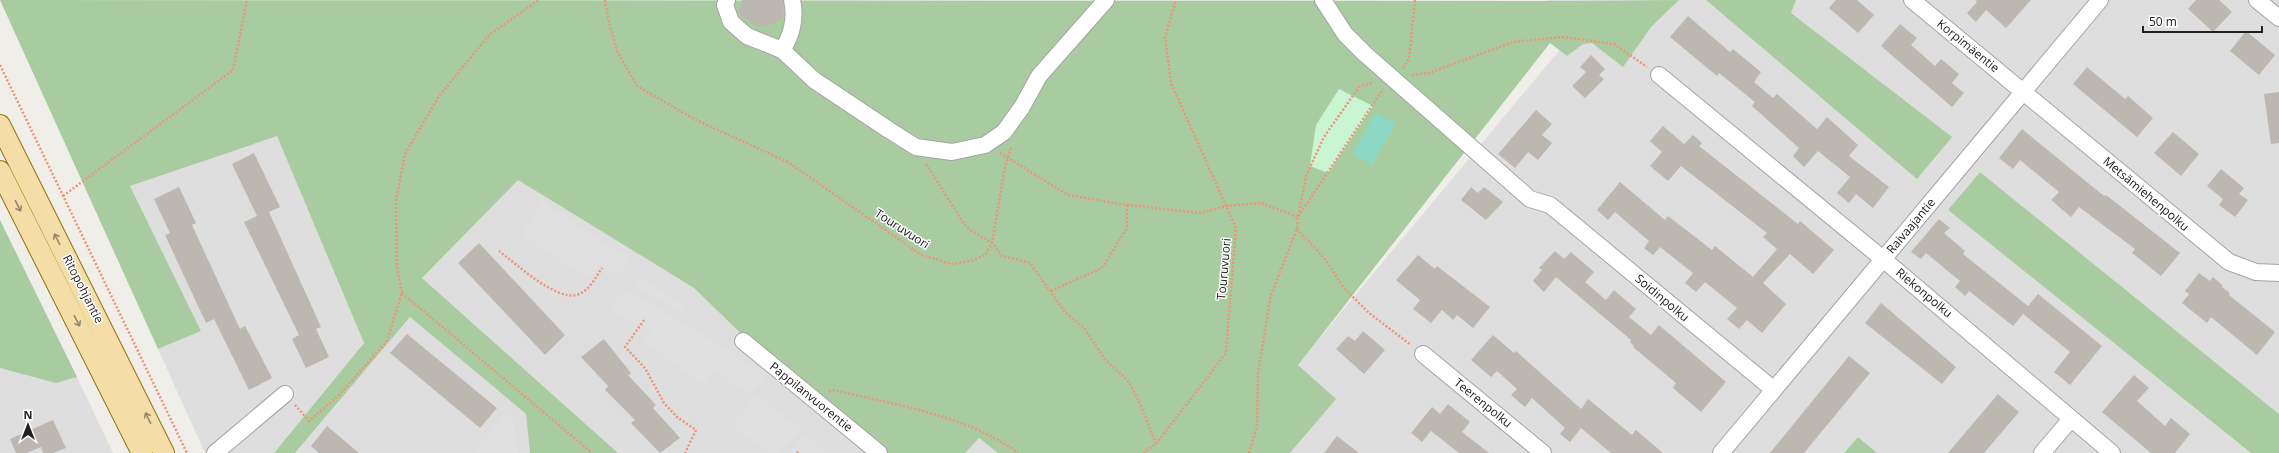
<svg xmlns="http://www.w3.org/2000/svg" width="2279" height="453" font-family="'Open Sans',sans-serif">
	<style>
		.residential { fill: #dedede }
		.forest { fill: #a8cca0 }
		.park { fill: #caf5d2 }
		.pitch { fill: #8dd8c4 }
		.parking { fill: #e0e0e0 }
		.building { fill: #bdb7b1 }
		.lines { fill: none; stroke-linecap: round; stroke-linejoin: round }
		.minor-casing { stroke: #a4a4a4; stroke-width: 18 }
		.major-casing { stroke: #90740d; stroke-width: 22 }
		.path { stroke: #ef947a; stroke-width: 2.5; stroke-dasharray: 2 2; stroke-linecap: butt }
		.minor { stroke: #fff; stroke-width: 16 }
		.major { stroke: #f5dda8; stroke-width: 20 }
		.oneway { stroke: #95886b }
		.labels { text-anchor: middle; stroke-width: 3; stroke-linejoin: round; paint-order: stroke }
		.street-label { font-size: 12px; fill: #202020; stroke: #fff }
	</style>
	<rect width="100%" height="100%" fill="#f0eee8"/>
	<!-- residential -->
	<path class="residential" d="M 1546,0 L 2279,0 L 2279,414 L 1980,172 L 1948,210 L 2251,453 L 1877,453 L 1858,437 L 1844,453 L 1290,453 L 1335,399 L 1297,365 L 1578,28 Z
		M 277,135 L 364,343 L 274,453 L 205,453 L 158,349 L 201,331 L 130,186 Z
		M 518,180 L 694,288 L 864,453 L 618,453 L 422,278 Z
		M 410,317 L 526,414 L 530,453 L 295,453 Z
		M 0,368 L 77,377 L 113,453 L 0,453 Z
		M 979,438 L 998,453 L 965,453 Z"/>
	<!-- forest -->
	<path class="forest" d="M 0,0 L 1578,1 L 1679,0 L 1651,27 L 1623,67 L 1592,43 L 1583,44 L 1567,56 L 1550,43 L 1298,365 L 1336,399 L 1290,453 L 998,453 L 979,438 L 965,453 L 864,453 L 694,288 L 518,180 L 422,278 L 618,453 L 530,453 L 526,414 L 410,317 L 295,453 L 274,453 L 364,343 L 277,136 L 130,186 L 201,331 L 158,349 Z
		M 1706,0 L 1796,0 L 1791,13 L 1952,137 L 1917,179 Z
		M 1980,172 L 2279,414 L 2279,453 L 2251,453 L 1948,210 Z
		M 0,220 L 77,377 L 56,383 L 0,368 Z
		M 1858,437 L 1877,453 L 1844,453 Z"/>
	<!-- park -->
	<path class="park" d="M 1339,89 L 1373,106 L 1328,173 L 1310,166 L 1316,125 Z"/>
	<!-- pitch -->
	<path class="pitch" d="M 1376,112 L 1396,124 L 1372,165 L 1352,154 Z"/>
	<!-- parking -->
	<path class="parking" d="M 543,202 L 628,259 L 618,276 L 601,264 L 588,279 L 522,234 Z
		M 640,279 L 685,304 L 680,312 L 635,287 Z
		M 626,290 L 725,348 L 768,378 L 749,395 L 716,371 L 703,384 L 644,342 L 652,332 L 610,309 Z
		M 757,395 L 803,431 L 778,453 L 769,453 L 731,425 Z
		M 505,413 L 513,420 L 518,453 L 474,453 Z
		M 805,435 L 827,453 L 789,453 Z"/>
	<!-- building -->
	<path class="building" d="M 742,0 L 783,0 L 783,17 L 769,26 L 756,26 L 745,18 L 739,16 Z
		M 1836,0 L 1857,0 L 1874,15 L 1858,33 L 1829,8 Z
		M 1975,0 L 2031,0 L 2006,28 L 1986,10 L 1976,22 L 1967,13 L 1977,2 Z
		M 2196,0 L 2219,0 L 2232,12 L 2213,32 L 2188,9 Z
		M 1688,16 L 1730,52 L 1733,49 L 1761,72 L 1754,82 L 1773,98 L 1777,94 L 1817,129 L 1827,117 L 1858,145 L 1849,156 L 1889,187 L 1873,208 L 1856,194 L 1849,203 L 1837,193 L 1850,177 L 1818,151 L 1804,167 L 1793,156 L 1799,148 L 1752,106 L 1755,102 L 1719,73 L 1717,76 L 1670,37 Z
		M 1900,24 L 1917,38 L 1911,45 L 1935,66 L 1941,59 L 1959,74 L 1952,83 L 1964,93 L 1952,107 L 1881,46 Z
		M 2246,31 L 2275,55 L 2259,75 L 2230,51 Z
		M 1591,55 L 1605,69 L 1599,75 L 1604,79 L 1585,98 L 1572,86 L 1586,72 L 1580,67 Z
		M 2087,67 L 2125,99 L 2128,96 L 2153,118 L 2137,137 L 2073,84 Z
		M 2279,92 L 2279,143 L 2271,144 L 2264,94 Z
		M 1536,110 L 1552,124 L 1542,135 L 1552,143 L 1538,160 L 1528,152 L 1515,168 L 1498,154 Z
		M 1663,126 L 1684,144 L 1693,135 L 1702,143 L 1699,146 L 1798,224 L 1800,221 L 1834,250 L 1813,274 L 1790,254 L 1763,283 L 1786,304 L 1762,333 L 1747,320 L 1739,329 L 1727,319 L 1737,308 L 1705,282 L 1696,292 L 1685,283 L 1693,273 L 1660,247 L 1653,255 L 1644,248 L 1649,241 L 1615,212 L 1608,220 L 1597,210 L 1620,182 L 1665,220 L 1668,216 L 1712,250 L 1715,246 L 1753,277 L 1777,249 L 1763,237 L 1767,233 L 1681,166 L 1668,181 L 1650,166 L 1662,152 L 1650,141 Z
		M 2022,129 L 2104,196 L 2106,195 L 2180,253 L 2161,276 L 2132,253 L 2135,249 L 2079,207 L 2071,217 L 2051,200 L 2059,192 L 2020,160 L 2013,169 L 1999,158 Z
		M 2173,132 L 2199,154 L 2181,176 L 2154,153 Z
		M 254,153 L 280,207 L 269,212 L 321,327 L 316,329 L 329,357 L 306,368 L 292,339 L 299,335 L 244,222 L 257,216 L 232,164 Z
		M 2221,169 L 2244,188 L 2239,194 L 2248,200 L 2235,217 L 2219,205 L 2223,199 L 2207,186 Z
		M 179,187 L 196,223 L 192,225 L 240,329 L 245,326 L 272,378 L 249,390 L 214,319 L 206,323 L 165,235 L 170,233 L 154,199 Z
		M 1471,187 L 1478,193 L 1484,187 L 1503,202 L 1486,220 L 1461,200 Z
		M 1939,219 L 1950,228 L 1944,233 L 1965,251 L 1963,254 L 2028,306 L 2038,294 L 2102,346 L 2070,385 L 2054,372 L 2070,352 L 2059,343 L 2023,314 L 2013,326 L 1969,291 L 1965,296 L 1955,287 L 1960,281 L 1926,253 L 1921,259 L 1911,252 Z
		M 479,243 L 565,335 L 545,355 L 458,263 Z
		M 1555,251 L 1564,259 L 1571,252 L 1594,272 L 1585,282 L 1606,300 L 1614,290 L 1636,309 L 1629,317 L 1651,335 L 1659,325 L 1726,382 L 1701,412 L 1673,388 L 1676,383 L 1633,347 L 1634,346 L 1630,342 L 1631,340 L 1556,277 L 1544,292 L 1533,281 L 1542,270 L 1539,268 Z
		M 1418,255 L 1435,269 L 1437,266 L 1490,307 L 1473,328 L 1457,315 L 1453,320 L 1442,310 L 1431,323 L 1413,309 L 1420,300 L 1396,280 Z
		M 2199,273 L 2210,281 L 2213,277 L 2223,286 L 2222,287 L 2230,293 L 2229,295 L 2275,332 L 2257,355 L 2211,317 L 2207,323 L 2182,303 L 2189,294 L 2185,291 Z
		M 1881,303 L 1956,367 L 1942,384 L 1865,323 Z
		M 1363,331 L 1385,350 L 1364,374 L 1336,349 L 1348,336 L 1355,341 Z
		M 407,334 L 497,408 L 480,428 L 390,353 Z
		M 1493,335 L 1514,353 L 1516,351 L 1581,409 L 1588,399 L 1632,435 L 1636,430 L 1663,453 L 1611,453 L 1581,428 L 1570,442 L 1560,434 L 1565,428 L 1532,398 L 1525,407 L 1511,395 L 1517,389 L 1497,371 L 1491,377 L 1471,360 Z
		M 604,339 L 631,373 L 628,375 L 656,405 L 653,408 L 680,438 L 660,453 L 631,423 L 635,420 L 605,390 L 608,386 L 581,357 Z
		M 1849,356 L 1870,373 L 1804,453 L 1770,453 Z
		M 2134,375 L 2149,388 L 2137,401 L 2165,426 L 2171,418 L 2190,434 L 2175,453 L 2151,453 L 2102,412 Z
		M 1998,394 L 2019,412 L 1984,453 L 1948,453 Z
		M 1448,404 L 1470,422 L 1462,432 L 1489,453 L 1459,453 L 1431,431 L 1422,442 L 1411,433 L 1432,407 L 1440,414 Z
		M 53,420 L 66,448 L 53,453 L 43,453 L 41,447 L 27,453 L 16,453 L 10,439 Z
		M 327,426 L 359,453 L 319,453 L 311,446 Z
		M 1337,436 L 1359,453 L 1324,453 Z"/>
	<g class="lines">
		<!-- minor casing -->
		<g class="minor-casing">
			<path id="minor" d="M 727,0 L 725,5 L 731,22 L 747,36 L 782,50 L 814,80 L 889,130 L 916,147 L 952,152 L 985,145 L 1004,132 L 1022,107 L 1039,76 L 1106,0
				M 1323,0 L 1345,34 L 1365,54 L 1530,199 L 1550,205 L 1774,390
				M 1912,0 L 2229,262 L 2256,272 L 2279,273
				M 2257,0 L 2279,18
				M 782,50 C 792,36 796,17 792,0
				M 1659,75 L 1883,259 L 2112,453
				M 743,341 L 879,453
				M 1423,354 L 1543,453
				M 215,453 L 285,394
				M 1721,453 L 2100,0
				M 2042,453 L 2071,419"/>
		</g>
		<!-- major casing -->
		<g class="major-casing">
			<path id="major" d="M 0,125 L 164,453
				M 0,171 L 142,453"/>
		</g>
		<!-- path -->
		<path class="path" d="M 605,0 L 609,22 L 617,51 L 637,86 L 696,120 L 788,162 L 920,254 L 951,264 L 971,261 L 985,255 L 992,243 L 1005,167 L 1011,147
			M 0,65 L 187,453
			M 1403,68 L 1409,59 L 1415,0
			M 1412,75 L 1429,73 L 1513,42 L 1563,37 L 1614,44 L 1647,67
			M 1000,153 L 1068,195 L 1120,204 L 1200,213 L 1226,206 L 1261,203 L 1298,217 L 1306,176 L 1324,137 L 1359,87 L 1374,82
			M 926,164 L 966,227 L 992,243 L 1002,256 L 1030,263 L 1065,312 L 1084,328 L 1104,358 L 1129,382 L 1141,406 L 1156,443
			M 63,196 L 233,70 L 247,0
			M 1297,229 L 1325,259 L 1343,287 L 1369,313 L 1411,345
			M 499,251 C 515,263 555,300 576,295 C 589,292 595,278 602,268
			M 1051,291 L 1102,268 L 1127,228 L 1127,205
			M 402,293 L 592,453
			M 644,320 L 625,347 L 645,368 L 664,403 L 677,417 L 696,430 L 685,453
			M 829,392 L 834,390 C 895,405 967,415 1018,453
			M 295,405 L 309,421 L 340,394 L 387,341 L 402,293 L 397,267 L 396,200 L 405,154 L 439,96 L 490,34 L 539,0
			M 797,453 L 799,451
			M 1143,453 L 1156,444 L 1226,353 L 1236,228 L 1171,83 L 1165,37 L 1176,0
			M 1249,453 L 1257,426 L 1258,373 L 1271,295 L 1297,229 L 1298,217 L 1383,89"/>
		<!-- minor -->
		<use href="#minor" class="minor"/>
		<!-- major -->
		<use href="#major" class="major"/>
	</g>
	<!-- one-way arrows -->
	<defs><path id="oneway-shaft" d="M-6 0H5M1.5-3L5.5 0L1.5 3" fill="none" stroke-width="1.6" stroke-linecap="round" stroke-linejoin="round"/></defs>
	<g class="oneway">
		<use href="#oneway-shaft" transform="translate(18 206) rotate(63)"/>
		<use href="#oneway-shaft" transform="translate(57 239) rotate(-117)"/>
		<use href="#oneway-shaft" transform="translate(77 321) rotate(63)"/>
		<use href="#oneway-shaft" transform="translate(148 418) rotate(-116)"/>
	</g>
	<g class="labels">
		<!-- street labels -->
		<g class="street-label">
			<text transform="translate(1968 46) rotate(39)" y="4">Korpimäentie</text>
			<text transform="translate(2146 194) rotate(40)" y="4">Metsämiehenpolku</text>
			<text transform="translate(1911 226) rotate(-50)" y="4">Raivaajantie</text>
			<text transform="translate(902 229) rotate(33)" y="4">Touruvuori</text>
			<text transform="translate(1224 269) rotate(-85)" y="4">Touruvuori</text>
			<text transform="translate(83 289) rotate(63)" y="4">Ritopohjantie</text>
			<text transform="translate(1924 293) rotate(40)" y="4">Riekonpolku</text>
			<text transform="translate(1662 298) rotate(40)" y="4">Soidinpolku</text>
			<text transform="translate(811 397) rotate(39)" y="4">Pappilanvuorentie</text>
			<text transform="translate(1483 403) rotate(39)" y="4">Teerenpolku</text>
		</g>
	</g>
	<!-- north arrow -->
	<g transform="translate(28 425)" stroke="#ffffff" stroke-width="3" paint-order="stroke">
	<path d="M0-3L7 15L0 10L-7 15Z" fill="#202020"/>
	<text y="-6" font-size="11" font-weight="bold" text-anchor="middle" fill="#202020">N</text>
	</g>
	<!-- scale -->
	<path d="M2143 26v6h119v-6" fill="none" stroke="#202020" stroke-width="2"/>
	<text x="2149" y="26" font-size="12" fill="#202020" stroke="#ffffff" stroke-width="3" paint-order="stroke">50 m</text>
</svg>
